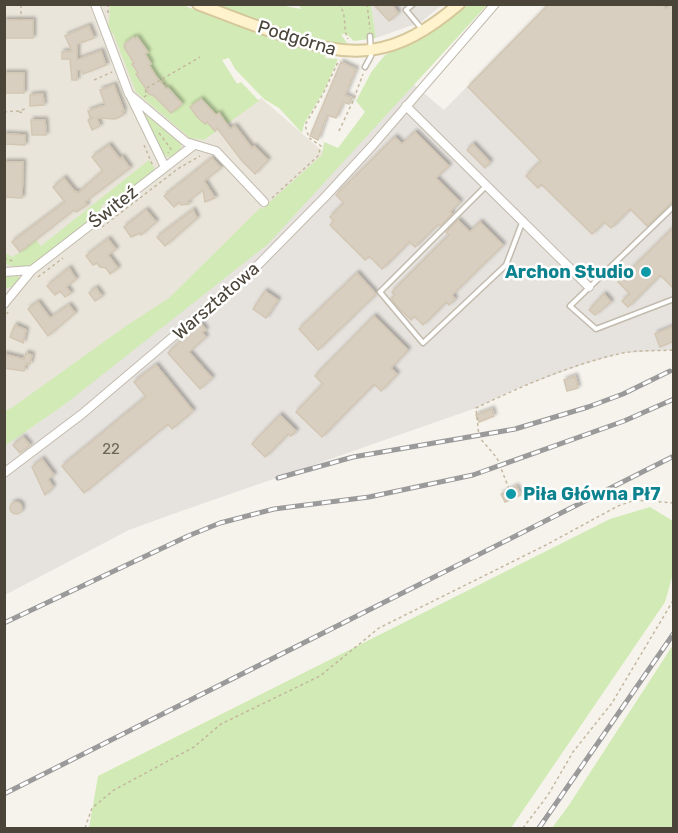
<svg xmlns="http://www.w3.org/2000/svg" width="678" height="833" font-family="Rubik,sans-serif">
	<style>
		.residential { fill: #eae5da }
		.industrial { fill: #e6e2dd }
		.green { fill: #d2eab5; fill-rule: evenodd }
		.building { fill: #d8cfc1; stroke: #d3c7b4; stroke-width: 1.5; filter: url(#shadow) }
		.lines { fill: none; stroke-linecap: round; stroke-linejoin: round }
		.lane-casing { stroke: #c2bbae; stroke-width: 7 }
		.street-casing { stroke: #c2bbae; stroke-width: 10 }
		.secondary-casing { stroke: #d6c79b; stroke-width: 14 }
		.path { stroke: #c4b79f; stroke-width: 1.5; stroke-dasharray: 3 3; stroke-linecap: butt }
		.lane { stroke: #fff; stroke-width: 4 }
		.street { stroke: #fff; stroke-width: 8 }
		.secondary { stroke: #fff3cd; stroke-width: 10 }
		.rail-casing { stroke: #9a9a9a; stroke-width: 5 }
		.rail { stroke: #fff; stroke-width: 3; stroke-dasharray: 9; stroke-linecap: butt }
		.culture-dot { fill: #0f9aa8; stroke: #fff; stroke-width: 2 }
		.labels { text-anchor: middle; stroke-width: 5; stroke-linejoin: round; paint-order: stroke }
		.number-label { font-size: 15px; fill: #6e675b }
		.street-label { font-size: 18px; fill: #4b4439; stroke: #fff }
		.culture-label { font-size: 18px; font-weight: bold; fill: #0d838f; stroke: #fff; text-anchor: end }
	</style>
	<defs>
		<filter id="shadow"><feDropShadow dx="2.5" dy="-2.5" stdDeviation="1.5" flood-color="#0004"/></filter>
	</defs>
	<rect width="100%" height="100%" fill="#f6f3ec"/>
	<!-- residential -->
	<path class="residential" d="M 5,5 L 146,5 L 220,60 L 252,104 L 261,98 L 328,156 L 171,308 L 5,426 Z"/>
	<!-- industrial -->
	<path class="industrial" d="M 371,5 L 442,5 L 421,22 L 376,38 Z
		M 547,5 L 673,5 L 673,350 L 623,353 L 584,364 L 513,390 L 476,408 L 173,514 L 129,530 L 5,595 L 5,446 L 64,405 L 366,135 L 413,84 L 444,110 Z"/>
	<!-- green -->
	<path class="green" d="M 274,4 L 301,9 L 299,5 L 371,5 L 376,38 L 354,41 L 346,34 L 341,34 L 348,45 C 301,40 257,21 212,5 Z
		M 110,5 L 182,5 L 289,44 L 326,55 L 325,58 L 338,59 L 325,89 L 304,124 L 302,133 L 279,108 L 264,99 L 235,69 L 229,58 L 222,60 L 237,84 L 241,82 L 259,101 L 204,140 L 190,138 L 136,92 L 113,33 L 109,34 L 108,30 ZM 137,38 L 148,52 L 145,54 L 151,63 L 149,65 L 155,74 L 143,83 L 136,75 L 138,73 L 124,47 ZM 146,89 C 163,89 172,90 182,104 L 171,112 L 164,104 L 162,105 C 157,98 150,96 146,89 ZM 201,99 L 216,115 L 219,113 L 225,122 L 215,130 L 207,122 L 204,124 L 190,108 Z
		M 466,5 L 487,5 L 268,244 L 64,405 L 5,446 L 5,411 L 13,407 L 126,326 L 169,298 L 260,208 L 262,209 L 322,155 L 324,142 L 338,148 L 365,112 L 356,101 L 372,71 L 385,55 L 420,39 L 448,21 Z
		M 142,112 L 181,143 L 181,149 L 171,157 L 164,156 L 141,113 Z
		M 149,160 L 155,169 L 117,200 L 113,197 L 101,206 L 103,210 L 36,262 C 26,268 15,269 5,263 L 5,253 L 13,257 L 36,240 L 41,246 Z
		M 18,276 L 20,279 C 17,286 11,289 5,287 L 4,277 Z
		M 650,507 L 673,521 L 673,574 L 665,602 L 511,828 L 89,828 L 98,776 L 610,519 Z
		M 673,645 L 673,828 L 552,828 L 569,805 Z"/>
	<!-- building -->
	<path class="building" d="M 373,4 L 392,4 L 398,13 L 389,21 Z
		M 549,4 L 662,4 L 666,9 L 671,4 L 674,4 L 674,200 L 647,226 L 630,209 L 611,228 L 604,222 L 592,234 L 541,184 L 538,188 L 526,176 L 541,161 L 468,87 Z
		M 4,20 L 33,20 L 33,38 L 4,38 Z
		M 89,26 L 94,38 L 77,44 L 77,60 L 101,51 L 106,65 L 83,74 L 82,70 L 77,70 L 77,80 L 72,80 L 70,59 L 62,59 L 62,52 L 72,51 L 65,36 Z
		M 134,37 L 135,39 L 137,37 L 148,52 L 145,54 L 151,64 L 149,65 L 155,75 L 166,89 L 168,88 L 182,104 L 171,113 L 154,96 L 149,94 L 136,74 L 138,73 L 132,64 L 134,63 L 124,47 L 126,46 L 124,44 Z
		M 341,62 L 356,69 L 345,95 L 352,98 L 349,104 L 343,102 L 336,118 L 327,115 L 318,140 L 310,136 Z
		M 4,73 L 24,73 L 24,93 L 4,93 Z
		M 114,85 L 124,111 L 122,111 L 123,115 L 115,119 L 97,118 L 100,126 L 92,130 L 88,120 L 94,117 L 90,117 L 88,111 L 105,105 L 100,90 Z
		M 43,94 L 44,105 L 30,106 L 30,95 Z
		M 201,99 L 216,115 L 219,113 L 230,129 L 235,126 L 252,148 L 254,146 L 268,160 L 255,174 L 242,161 L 217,128 L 215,131 L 207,122 L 205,124 L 197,117 L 190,107 Z
		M 31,120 L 45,120 L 46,135 L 32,135 Z
		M 415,132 L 449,166 L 436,178 L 460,202 L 450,212 L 452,214 L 440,226 L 438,224 L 415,247 L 409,242 L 382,269 L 369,256 L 365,260 L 330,225 L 334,221 L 330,217 L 344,203 L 336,195 L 395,137 L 402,144 Z
		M 4,134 L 25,135 L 25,145 L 4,144 Z
		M 473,144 L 490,162 L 485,168 L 467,150 Z
		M 109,145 L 120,159 L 122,157 L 130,168 L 85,202 L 87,205 L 76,212 L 74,210 L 20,252 L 12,242 L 65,202 L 53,187 L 64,178 L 75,192 L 76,191 L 78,193 L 103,171 L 92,157 Z
		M 212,158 L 221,168 L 204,181 L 215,198 L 205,202 L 203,190 L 188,201 L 189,204 L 181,205 L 179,202 L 174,207 L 164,196 Z
		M 4,162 L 23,162 L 22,198 L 4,197 Z
		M 146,210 L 156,222 L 141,235 L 140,233 L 131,237 L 124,227 Z
		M 193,210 L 197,218 L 165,246 L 157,237 Z
		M 458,220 L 470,232 L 480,222 L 503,245 L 452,295 L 455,299 L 449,305 L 446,302 L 423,325 L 414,316 L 411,320 L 396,305 L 391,298 L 395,295 L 392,292 L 449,235 L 446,232 Z
		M 674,227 L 674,289 L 660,275 L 628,307 L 622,301 L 630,294 L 618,282 Z
		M 108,239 L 116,249 L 108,255 L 118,268 L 110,274 L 106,268 L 100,267 L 97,263 L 93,265 L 86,256 Z
		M 69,268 L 76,279 L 66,287 L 71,293 L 65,297 L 60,291 L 55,295 L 47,286 Z
		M 357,273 L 376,294 L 318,350 L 299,329 Z
		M 96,288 L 102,296 L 95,301 L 89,293 Z
		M 265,291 L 278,300 L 266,318 L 253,309 Z
		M 604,294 L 611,302 L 595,315 L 589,310 Z
		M 38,302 L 50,318 L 69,305 L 75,313 L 48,336 L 28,309 Z
		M 374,316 L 408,350 L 391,368 L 397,374 L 381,391 L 374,384 L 322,437 L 296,412 L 323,384 L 315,376 Z
		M 200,322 L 206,330 L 202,332 L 206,337 L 189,352 L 212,378 L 200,389 L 168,353 Z
		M 15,325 L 26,330 L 23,343 L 10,337 Z
		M 674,326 L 674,341 L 660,347 L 655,334 Z
		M 26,353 L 32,355 L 30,364 L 26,363 L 24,371 L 4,368 L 4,354 L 24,359 Z
		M 156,365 L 193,411 L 172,429 L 168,424 L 84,493 L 62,466 L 146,397 L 134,382 Z
		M 575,376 L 578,388 L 567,391 L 564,380 Z
		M 492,409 L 494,416 L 479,422 L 476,415 Z
		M 280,415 L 296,431 L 291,436 L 288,434 L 265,457 L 252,444 Z
		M 23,437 L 30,445 L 20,453 L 13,445 Z
		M 42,459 L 54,475 L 48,479 L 53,487 L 45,495 L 32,467 Z
		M 516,486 L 521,495 L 505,502 L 501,494 Z
		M10 508a6 6 0 1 1 12 0a6 6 0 1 1-12 0Z"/>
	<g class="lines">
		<!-- lane casing -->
		<g class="lane-casing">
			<path id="lane" d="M 413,4 L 406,10 L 421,28
				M 365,67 L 371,56 L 370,36
				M 486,186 L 380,292 L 423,343 L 506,265 L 522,223
				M 674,206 L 570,306 L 596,329 L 674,299"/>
		</g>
		<!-- street casing -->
		<g class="street-casing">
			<path id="street" d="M 95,4 L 129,94 L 186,142 L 216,151 L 264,202
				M 130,95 L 165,167
				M 406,106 L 589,287
				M 4,272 L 32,270
				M 4,304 L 32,270 L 194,145
				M 4,473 L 82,414 L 259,264 L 325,197 L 373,145 L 495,4"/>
		</g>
		<!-- secondary casing -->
		<g class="secondary-casing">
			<path id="secondary" d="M 198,4 C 224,14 250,24 276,33 C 354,61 394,59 459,4"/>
		</g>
		<!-- path -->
		<path class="path" d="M 299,4 L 328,4
			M 338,4 C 348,13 342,28 348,39
			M 367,4 L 370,29
			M 108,13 L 108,4
			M 21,20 L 21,4
			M 94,80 L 112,72
			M 162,80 L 167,86
			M 144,97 L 147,95 L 145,89 L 200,57
			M 4,112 L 18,111 L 25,109
			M 19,112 L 25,113
			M 339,131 L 353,101 L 363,74
			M 159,133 L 171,149 L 168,153
			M 144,145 L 153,166
			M 272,198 L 318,156 L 321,146 L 309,138 L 305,125 L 323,94 L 339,60
			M 102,227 L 179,168 L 200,156
			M 4,258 L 15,262
			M 38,277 L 63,258
			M 4,319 L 8,312
			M 509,489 L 497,458 L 479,437 L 476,408 C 522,386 572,364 623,353 C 639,350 657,351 674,350
			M 85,828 L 92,808 L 114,790 L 194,747 L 221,724 L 320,676 L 379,628 L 546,545 L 618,506 L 635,500 L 674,503
			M 523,828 L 548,795 L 573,752 L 612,703 L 674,599"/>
		<!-- lane -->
		<use href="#lane" class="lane"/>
		<!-- street -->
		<use href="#street" class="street"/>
		<!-- secondary -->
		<use href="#secondary" class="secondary"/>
		<!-- rail casing -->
		<g class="rail-casing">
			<path id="rail" d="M 278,478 L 353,457 L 515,429 L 588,407 L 623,394 L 670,371
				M 4,623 L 188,536 L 220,523 L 274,509 L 369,497 L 473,475 L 624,421 L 674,399
				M 4,794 L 674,456
				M 539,828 L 674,633"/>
		</g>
		<!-- rail -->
		<use href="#rail" class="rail"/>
	</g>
	<!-- markers -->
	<g class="culture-dot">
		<circle cx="646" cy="272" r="6"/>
		<circle cx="511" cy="494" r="6"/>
	</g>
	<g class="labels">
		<!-- number labels -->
		<g class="number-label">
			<text x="111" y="454">22</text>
		</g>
		<!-- street labels -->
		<g class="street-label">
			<text transform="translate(297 38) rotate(17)" y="6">Podgórna</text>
			<text transform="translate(113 207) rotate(-38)" y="6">Świteź</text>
			<text transform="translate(216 301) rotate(-41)" y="6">Warsztatowa</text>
		</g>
		<!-- culture labels -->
		<g class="culture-label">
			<text x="634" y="278">Archon Studio</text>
			<text x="523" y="500" text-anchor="start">Piła Główna Pł7</text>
		</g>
	</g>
	<!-- border -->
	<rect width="678" height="833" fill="none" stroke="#4b4439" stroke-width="12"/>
</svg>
